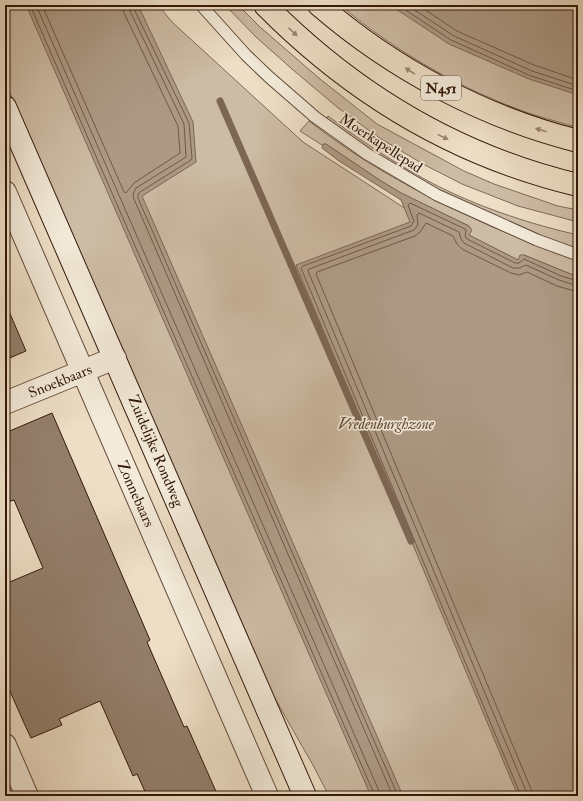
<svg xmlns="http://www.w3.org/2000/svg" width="583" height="801" font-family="'IM FELL Double Pica',serif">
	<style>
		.green { fill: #cdbca5; stroke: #806a58 }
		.water { fill: #ad9a85; stroke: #7c6654 }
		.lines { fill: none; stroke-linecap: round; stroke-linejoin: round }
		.shore { stroke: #705848; stroke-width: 1 }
		.stream { stroke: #7c6654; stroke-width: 7 }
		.building { fill: #937e6b; stroke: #32170a }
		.lane-casing { stroke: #614939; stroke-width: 13 }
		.street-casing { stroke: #614939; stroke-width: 24 }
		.secondary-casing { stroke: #32170a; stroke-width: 24 }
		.primary-casing { stroke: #32170a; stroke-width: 24 }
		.lane { stroke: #f3ead9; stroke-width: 11 }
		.street { stroke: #f3ead9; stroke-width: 22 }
		.secondary { stroke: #f3ead9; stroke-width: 22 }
		.primary { stroke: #eddec5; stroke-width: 22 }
		.oneway { fill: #998471 }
		.labels { text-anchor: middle; stroke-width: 3.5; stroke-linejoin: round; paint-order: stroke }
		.shield { fill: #f3ead9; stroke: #6c5648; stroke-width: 1 }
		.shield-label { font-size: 14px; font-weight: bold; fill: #32170a }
		.street-label { font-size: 15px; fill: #32170a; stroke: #f3ead9 }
		.park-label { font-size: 15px; font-style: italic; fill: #604938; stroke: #f3ead9 }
	</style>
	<rect width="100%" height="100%" fill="#eddec5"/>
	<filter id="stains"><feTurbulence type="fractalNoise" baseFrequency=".005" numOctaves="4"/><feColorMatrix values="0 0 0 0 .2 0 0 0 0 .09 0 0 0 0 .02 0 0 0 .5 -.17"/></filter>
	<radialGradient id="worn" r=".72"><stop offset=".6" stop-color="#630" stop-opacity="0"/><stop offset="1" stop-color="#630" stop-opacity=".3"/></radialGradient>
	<!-- green -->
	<path class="green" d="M 5,5 L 158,5 L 172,22 L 303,142 L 449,237 L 578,796 L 329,796 L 314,767 L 269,688 L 5,81 Z
		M 225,5 L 238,5 L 260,27 L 320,79 L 377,124 L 464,171 L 494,184 L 558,206 L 578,210 L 578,222 L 518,206 L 462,184 L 423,164 L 378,137 L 337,107 L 292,69 L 256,37 Z
		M 340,5 L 578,5 L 578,128 C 563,123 547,119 531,114 C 462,90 396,52 340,5 Z
		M 328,116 C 352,134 376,151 402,166 C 455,199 517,221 578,235 L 578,250 C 523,229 465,205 413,176 C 383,159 355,139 327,119 Z
		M 309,121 C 359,160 414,191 471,217 C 506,234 542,247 578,261 L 578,277 L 524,255 L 518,260 L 468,235 L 469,226 L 401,193 L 381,181 L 326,144 L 322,145 L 300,131 Z"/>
	<!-- water -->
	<path class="water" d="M 26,5 L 138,5 L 193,122 L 196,162 L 142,196 L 403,796 L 371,796 Z
		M 390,5 L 578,5 L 578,95 L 529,79 L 449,44 Z
		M 323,144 L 326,144 L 381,181 L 401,193 L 469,226 L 472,230 L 469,235 L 518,260 L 520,255 L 524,255 L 578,277 L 578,796 L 518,796 L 296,265 L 410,222 L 401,200 L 339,161 L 322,148 Z"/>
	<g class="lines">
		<!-- shore -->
		<path class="shore" d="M 30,5 L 375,796
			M 36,5 L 379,791 L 380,796
			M 42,5 L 124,192 L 126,193 L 134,183 L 180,153 L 178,126 L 124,13 L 123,5
			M 129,5 L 130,11 L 184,124 L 186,156 L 186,157 L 136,188 L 133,194 L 134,199 L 393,796
			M 134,5 L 134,9 L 189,123 L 192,158 L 191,160 L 140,192 L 138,194 L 138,198 L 398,796
			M 398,5 L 451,40 L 531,76 L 578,91
			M 407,5 L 454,36 L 532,71 L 578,86
			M 418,5 L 457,31 L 534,65 L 578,80
			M 521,796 L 301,268 L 303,266 L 411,226 L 414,221 L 408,205 L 410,203 L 465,229 L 466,231 L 465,236 L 467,239 L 515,263 L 519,263 L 524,259 L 561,276 L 578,281
			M 526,796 L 526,791 L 308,271 L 309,269 L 414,230 L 418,225 L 417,215 L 419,213 L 459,232 L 461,239 L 464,243 L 513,268 L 519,268 L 526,265 L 559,280 L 578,286
			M 532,796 L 531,789 L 316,274 L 317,272 L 415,236 L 420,232 L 426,223 L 453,236 L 457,244 L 462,249 L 511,273 L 519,275 L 527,272 L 557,286 L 578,292"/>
		<!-- stream -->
		<path class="stream" d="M 220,101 L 411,541"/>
	</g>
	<!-- building -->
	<path class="building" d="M 5,302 L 26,351 L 5,360 Z
		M 52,413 L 150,640 L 147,642 L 184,727 L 187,726 L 218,796 L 147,796 L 137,774 L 133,776 L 100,701 L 59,719 L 62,725 L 31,738 L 24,723 L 5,680 L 5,584 L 43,568 L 14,500 L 5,503 L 5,433 Z"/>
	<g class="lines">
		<!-- lane casing -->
		<g class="lane-casing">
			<path id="lane" d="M 201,5 L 246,55 L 269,77 L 315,117 L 367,154 L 437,195 L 537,240 L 578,255"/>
		</g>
		<!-- street casing -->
		<g class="street-casing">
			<path id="street" d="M 5,192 L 267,796
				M 5,403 L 115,358
				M 5,745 L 27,796"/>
		</g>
		<!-- secondary casing -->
		<g class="secondary-casing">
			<path id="secondary" d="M 5,107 L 305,796"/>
		</g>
		<!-- primary casing -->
		<g class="primary-casing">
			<path id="primary" d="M 265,5 C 352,93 456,156 578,185
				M 319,5 C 393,69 483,117 578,141"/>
		</g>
		<!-- lane -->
		<use href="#lane" class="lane"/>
		<!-- street -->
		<use href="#street" class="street"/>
		<!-- secondary -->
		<use href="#secondary" class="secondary"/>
		<!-- primary -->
		<use href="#primary" class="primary"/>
	</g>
	<!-- one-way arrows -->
	<defs><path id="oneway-solid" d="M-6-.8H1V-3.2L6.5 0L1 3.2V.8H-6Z"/></defs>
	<g class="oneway">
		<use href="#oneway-solid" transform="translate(293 32) rotate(43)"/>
		<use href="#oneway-solid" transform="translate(410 71) rotate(-148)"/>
		<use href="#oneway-solid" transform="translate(541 130) rotate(-162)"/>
		<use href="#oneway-solid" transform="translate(443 137) rotate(26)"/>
	</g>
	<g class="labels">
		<!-- shield labels -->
		<rect class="shield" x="421" y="76" width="40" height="24" rx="3"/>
		<g class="shield-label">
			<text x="441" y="93">N451</text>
		</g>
		<!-- street labels -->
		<g class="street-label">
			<text transform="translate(381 143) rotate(33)" y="5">Moerkapellepad</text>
			<text transform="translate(60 381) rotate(-22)" y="5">Snoekbaars</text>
			<text transform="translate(156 451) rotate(67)" y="5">Zuidelijke Rondweg</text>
			<text transform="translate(136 494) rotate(66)" y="5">Zonnebaars</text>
		</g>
		<!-- park labels -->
		<g class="park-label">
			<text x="386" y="429">Vredenburghzone</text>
		</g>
	</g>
	<!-- margin -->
	<rect width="583" height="801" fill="none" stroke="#eddec5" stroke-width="20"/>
	<rect x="6" y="6" width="571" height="789" fill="none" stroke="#32170a" stroke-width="2"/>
	<rect x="10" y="10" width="563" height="781" fill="none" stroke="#32170a"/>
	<rect width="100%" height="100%" filter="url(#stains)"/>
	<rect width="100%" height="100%" fill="url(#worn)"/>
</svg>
